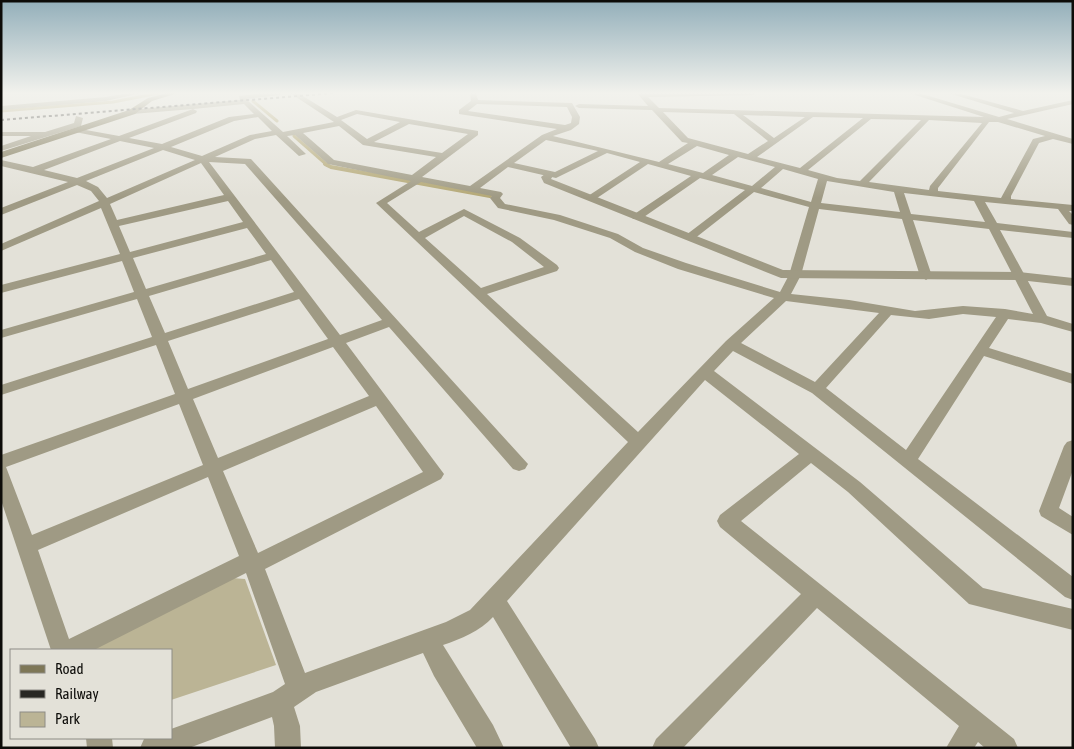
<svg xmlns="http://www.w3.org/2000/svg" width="1074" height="749" font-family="'Asap Condensed',sans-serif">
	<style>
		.green { fill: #bbb495 }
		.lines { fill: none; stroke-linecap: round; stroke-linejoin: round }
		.stream-far1 { stroke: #b4a876; stroke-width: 3 }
		.stream { stroke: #b4a876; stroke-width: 4 }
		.minor { fill: #9f9a84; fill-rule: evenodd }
		.tertiary { fill: #9f9a84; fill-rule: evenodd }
		.secondary { fill: #7e7757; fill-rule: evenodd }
		.rail { stroke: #282723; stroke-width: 2; stroke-dasharray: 3 3; stroke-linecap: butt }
	</style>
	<rect width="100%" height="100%" fill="#e3e1d8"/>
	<!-- green -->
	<path class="green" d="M 232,578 L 245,579 L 276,665 L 171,700 L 171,650 L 88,650 Z"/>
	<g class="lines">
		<!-- stream-far1 -->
		<path class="stream-far1" d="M 253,101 L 277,121
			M 1,111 L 113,102 L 159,93
			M 294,136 L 327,165"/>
		<!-- stream -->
		<path class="stream" d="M 325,164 L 331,167 L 490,196"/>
		<!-- minor -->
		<path class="minor" d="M 128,93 L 141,93 L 106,101 L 1,110 L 1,106 L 106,97 Z
			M 261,93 L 283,93 L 280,95 L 246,99 L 283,132 L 334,122 L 290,93 L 298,93 L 337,117 L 356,110 L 478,131 L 478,135 L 422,177 L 470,186 L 542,135 L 557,129 L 459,114 L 459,110 L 471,101 L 470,93 L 476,93 L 478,100 L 572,103 L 580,117 L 579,124 L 571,130 L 553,136 L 659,162 L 688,143 L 682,142 L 652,110 L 579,108 L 575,106 L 579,104 L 648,106 L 637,93 L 757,93 L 754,95 L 648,97 L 659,108 L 984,117 L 909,93 L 919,93 L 999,117 L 1014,113 L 948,93 L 958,93 L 1023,111 L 1073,100 L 1073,104 L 1007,119 L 1073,139 L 1073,144 L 1053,139 L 1039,143 L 1011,196 L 1011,199 L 1073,205 L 1073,211 L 1069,211 L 1073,215 L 1073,225 L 1069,224 L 1058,209 L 985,202 L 997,223 L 1073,232 L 1073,238 L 1000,230 L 1047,316 L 1073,324 L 1073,332 L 1041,323 L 1008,319 L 989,348 L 1073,374 L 1073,384 L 984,356 L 918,459 L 1073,577 L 1073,600 L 1065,597 L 812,393 L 733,351 L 714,371 L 860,482 L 983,588 L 1073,609 L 1073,630 L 969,604 L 848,492 L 811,463 L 741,521 L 1014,739 L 1018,748 L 985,748 L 978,742 L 974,748 L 946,748 L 959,726 L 817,608 L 683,748 L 652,748 L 656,739 L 801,594 L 720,527 L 717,521 L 720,515 L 799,454 L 705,380 L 507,601 L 595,739 L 599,748 L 571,748 L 493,617 C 480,631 461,639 443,645 L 493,725 L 504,748 L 477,748 L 434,676 L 423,653 L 316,692 L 294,707 L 300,726 L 301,748 L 275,748 L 274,726 L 272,717 L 189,748 L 140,748 L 144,739 L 171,738 L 171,729 L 273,692 L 285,684 L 246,573 L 94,650 L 51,650 L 1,500 L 1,455 L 175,394 L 156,345 L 1,395 L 1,385 L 152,337 L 137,299 L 1,338 L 1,330 L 134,292 L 122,261 L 1,293 L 1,285 L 120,254 L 101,208 L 1,251 L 1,244 L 99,201 L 91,191 L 77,185 L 1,215 L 1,208 L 68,182 L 1,166 L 1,160 L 33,167 L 111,139 L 75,132 L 75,128 L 119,136 L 193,109 L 132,114 L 128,112 L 129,110 L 240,100 L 239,96 ZM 244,104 L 254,114 L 229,117 L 162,144 L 129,138 L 196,113 L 197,111 L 193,109 ZM 477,104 L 567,107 L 572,117 L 571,123 L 565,125 L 468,111 ZM 663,112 L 734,114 L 768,141 L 748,154 L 688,138 ZM 357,114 L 400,122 L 367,139 L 341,120 ZM 743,115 L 805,117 L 774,138 ZM 258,117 L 272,131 L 250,135 L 202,156 L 171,147 L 234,121 ZM 813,117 L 863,118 L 800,168 L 757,157 ZM 871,119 L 921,120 L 860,181 L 837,178 L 808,170 ZM 929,120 L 982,123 L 930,186 L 929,190 L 869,182 ZM 989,122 L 998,122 L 1045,136 L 1033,139 L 1001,198 L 938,191 L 938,188 ZM 409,124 L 468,134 L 442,153 L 374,142 ZM 339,126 L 363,145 L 436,157 L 412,175 L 334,160 L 303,133 ZM 276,135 L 299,156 L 306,154 L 287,136 L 295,135 L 328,164 L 411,181 L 376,203 L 628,442 L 470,610 L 446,622 L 305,673 L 265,569 L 441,479 L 444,474 L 346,343 L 389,327 L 513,469 L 519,471 L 525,469 L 528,464 L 251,159 L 215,157 L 255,139 ZM 546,140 L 598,151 L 555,172 L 514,163 ZM 120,141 L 154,148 L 77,178 L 44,170 ZM 697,146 L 729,155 L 703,173 L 668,164 ZM 163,150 L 195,160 L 107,198 L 98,187 L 86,181 ZM 607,153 L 640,162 L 588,196 L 588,200 L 594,200 L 648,164 L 691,176 L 633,215 L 632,217 L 633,219 L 641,219 L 700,178 L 745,190 L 686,235 L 685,237 L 686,239 L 694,239 L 754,192 L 809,207 L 789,275 L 780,292 L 686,263 L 643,248 L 618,234 L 560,215 L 505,204 L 500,198 L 503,194 L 501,192 L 480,188 L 508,167 L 556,178 ZM 738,157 L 775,167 L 752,186 L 712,175 ZM 209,162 L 245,164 L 382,320 L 340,335 ZM 201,163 L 224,195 L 117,220 L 110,204 ZM 783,169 L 818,179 L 811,202 L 761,188 ZM 827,181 L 894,192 L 900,212 L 821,203 ZM 421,182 L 492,196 L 490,198 L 498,208 L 554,220 L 610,238 L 635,252 L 678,269 L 774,298 L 726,341 L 638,432 L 487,294 L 557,271 L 559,268 L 557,265 L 520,238 L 464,209 L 419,232 L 387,203 ZM 904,193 L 974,201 L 985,222 L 911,214 ZM 228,201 L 243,222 L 130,252 L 119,226 ZM 819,209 L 902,219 L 920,276 L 926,280 L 932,276 L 913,220 L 989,229 L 1033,314 L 1005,309 L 963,306 L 915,311 L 849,300 L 791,294 L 801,275 ZM 464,216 L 512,242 L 544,267 L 481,288 L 425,238 ZM 247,228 L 266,254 L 146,289 L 133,258 ZM 271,260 L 294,292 L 165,333 L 149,296 ZM 299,299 L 328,339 L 188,389 L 168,341 ZM 786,301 L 879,313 L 815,382 L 741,343 ZM 963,314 L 996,317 L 906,450 L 826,388 L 891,315 L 929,319 ZM 333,347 L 369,396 L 218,458 L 193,399 ZM 179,404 L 203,465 L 32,535 L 6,467 ZM 376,406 L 423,472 L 258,553 L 223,471 ZM 208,477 L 239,556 L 69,639 L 38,550 Z
			M 76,116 L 83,118 L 81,126 L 1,151 L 1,146 L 31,136 L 1,136 L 1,132 L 45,132 L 74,123 Z
			M 1073,440 L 1073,470 L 1059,508 L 1073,517 L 1073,535 L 1041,516 L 1039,511 L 1064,446 L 1067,442 Z
			M 86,738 L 112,738 L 113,748 L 87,748 Z"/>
		<!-- tertiary -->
		<path class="tertiary" d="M 549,171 L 554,174 L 551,179 L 783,270 L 1019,272 L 1073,278 L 1073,286 L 1019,280 L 781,278 L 544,183 L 541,177 Z"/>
		<!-- secondary -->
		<path class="secondary" d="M 167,93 L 178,93 L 152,101 L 135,114 L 1,158 L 1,152 L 129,110 L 148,98 Z"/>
		<!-- rail -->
		<path class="rail" d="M 1,120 L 334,93"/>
	</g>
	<!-- sky -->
	<linearGradient id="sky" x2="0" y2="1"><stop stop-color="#93afba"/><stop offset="0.47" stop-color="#f2f2ed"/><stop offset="1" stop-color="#f2f2ed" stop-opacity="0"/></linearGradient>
	<rect width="1074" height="198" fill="url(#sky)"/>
	<!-- border -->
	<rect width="1074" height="749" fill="none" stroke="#0d0c09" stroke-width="5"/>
	<!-- legend -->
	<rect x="10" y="649" width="162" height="90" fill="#e3e1d8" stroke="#8d8c85"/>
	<rect x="20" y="665" width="25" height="8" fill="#7e7757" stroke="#8d8c85"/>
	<text x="55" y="674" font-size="15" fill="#0d0c09">Road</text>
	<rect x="20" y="690" width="25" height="8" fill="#282723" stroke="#8d8c85"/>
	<text x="55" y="699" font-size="15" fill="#0d0c09">Railway</text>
	<rect x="20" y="712" width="25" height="15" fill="#bbb495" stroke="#8d8c85"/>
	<text x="55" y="724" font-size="15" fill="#0d0c09">Park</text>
</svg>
